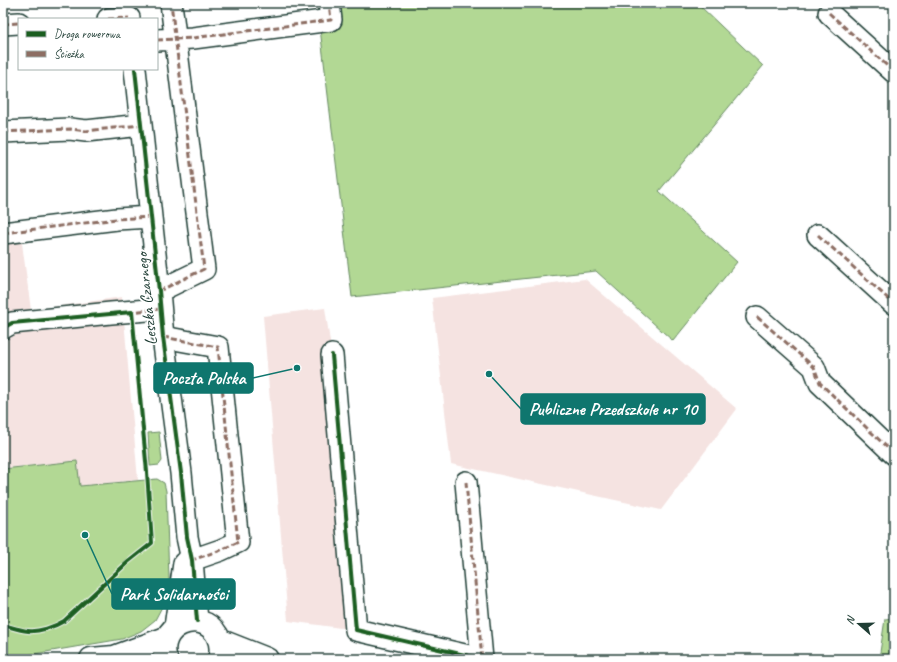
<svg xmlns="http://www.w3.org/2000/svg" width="897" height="662" font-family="Caveat,sans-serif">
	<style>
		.built { fill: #f5e3e1 }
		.green { fill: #b2d894; stroke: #688a64 }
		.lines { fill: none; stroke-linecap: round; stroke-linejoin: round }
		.street-casing { stroke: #1f3d34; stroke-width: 24 }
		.secondary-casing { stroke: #1f3d34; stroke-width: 25 }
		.street { stroke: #fff; stroke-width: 21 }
		.secondary { stroke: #fff; stroke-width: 22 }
		.quiet { stroke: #8d6e63; stroke-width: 3; stroke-dasharray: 6 3; stroke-linecap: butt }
		.cycleway-casing { stroke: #fff; stroke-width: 6 }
		.cycleway { stroke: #1b5e20; stroke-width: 4 }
		.labels { text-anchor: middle; stroke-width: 3.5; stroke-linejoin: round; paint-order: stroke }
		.street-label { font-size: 17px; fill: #1f3d34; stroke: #fff }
		.leader { fill: none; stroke: #0f766e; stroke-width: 1.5 }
		.callout-dot { fill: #0f766e; stroke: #fff; stroke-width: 1.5 }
		.callout { fill: #0f766e; stroke: #0f766e; stroke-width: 1.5 }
		.callout-label { font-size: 18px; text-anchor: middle; font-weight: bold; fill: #fff }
	</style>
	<rect width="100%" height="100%" fill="#fff"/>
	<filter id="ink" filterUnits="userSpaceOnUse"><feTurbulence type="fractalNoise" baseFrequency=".025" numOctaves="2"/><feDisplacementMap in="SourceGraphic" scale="8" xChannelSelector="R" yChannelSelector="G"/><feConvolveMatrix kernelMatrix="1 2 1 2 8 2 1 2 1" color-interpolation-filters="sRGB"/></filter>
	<g filter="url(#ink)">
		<!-- built -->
		<path class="built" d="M 19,221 L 31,310 L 122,297 L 138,480 L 79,486 L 77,461 L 7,468 L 3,443 L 3,223 Z
			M 585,279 L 737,409 L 661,510 L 451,464 L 432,298 Z
			M 325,308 L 332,355 L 356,630 L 288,621 L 263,316 Z"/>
		<!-- green -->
		<path class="green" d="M 317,3 L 702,3 L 700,6 L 763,66 L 659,191 L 737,262 L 673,341 L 596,271 L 352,297 Z
			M 159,432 L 162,461 L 159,465 L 150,466 L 148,433 Z
			M 77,461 L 80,486 L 157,479 L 164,483 L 166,491 L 169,579 L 168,591 L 164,603 L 155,620 L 141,631 L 122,639 L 34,654 L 3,657 L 3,469 Z
			M 894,618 L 894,659 L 879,659 L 885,619 Z"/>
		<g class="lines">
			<!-- street casing -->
			<g class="street-casing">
				<path id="street" d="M 829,13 L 894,72
					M 108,19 L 129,18
					M 3,24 L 19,23
					M 157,40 L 193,38 L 331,20 L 329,3
					M 135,69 L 159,291 L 163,337 L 181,473 L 187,537 L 192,560 L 197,621
					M 3,132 L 70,129 L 86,131 L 141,125
					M 3,233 L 117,219 L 151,217
					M 818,235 L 894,304
					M 159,291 L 204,269 L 171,3
					M 757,317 L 814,367 L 820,383 L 894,454
					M 3,328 L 12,323 L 111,313 L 160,309
					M 163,337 L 218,347 L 238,542 L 221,550 L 192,560
					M 332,355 L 356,630 L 482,659
					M 466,482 L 482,659
					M 175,627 L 184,563"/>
			</g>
			<!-- secondary casing -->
			<g class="secondary-casing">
				<path id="secondary" d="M 219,640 L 267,659
					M 114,657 L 166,638
					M 91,659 L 114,657 L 128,659
					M 166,659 C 155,627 200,606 217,635 C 221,643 222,651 219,659"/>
			</g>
			<!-- street -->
			<use href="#street" class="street"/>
			<!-- secondary -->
			<use href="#secondary" class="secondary"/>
			<!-- quiet -->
			<path class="quiet" d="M 829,13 L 894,72
				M 108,19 L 129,18
				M 3,24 L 19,23
				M 157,40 L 193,38 L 331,20 L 329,3
				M 3,132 L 70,129 L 86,131 L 141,125
				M 3,233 L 117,219 L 151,217
				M 818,235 L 894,304
				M 159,291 L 204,269 L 171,3
				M 129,312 L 160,309
				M 757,317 L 814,367 L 820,383 L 894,454
				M 163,337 L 218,347 L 238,542 L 221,550 L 192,560
				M 466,482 L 482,659"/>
			<!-- cycleway casing -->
			<g class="cycleway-casing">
				<path id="cycleway" d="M 135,69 L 159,291 L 163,337 L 181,473 L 187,537 L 192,560 L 197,621
					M 3,328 L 12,323 L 132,312 L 147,472 L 152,543 L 128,562 L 64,621 C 54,627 39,632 28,631 C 19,630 11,627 3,625
					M 332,355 L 356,630 L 482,659"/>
			</g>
			<!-- cycleway -->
			<use href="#cycleway" class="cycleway"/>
		</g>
	</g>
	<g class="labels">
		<!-- street labels -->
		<g class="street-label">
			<text transform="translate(146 299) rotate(-96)" y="6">Leszka Czarnego</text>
		</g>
	</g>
	<!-- callouts -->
	<path class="leader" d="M297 368L253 378M489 374L521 409M85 535L112 594"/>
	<g class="callout-dot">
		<circle cx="297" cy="368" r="4"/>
		<circle cx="489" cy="374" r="4"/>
		<circle cx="85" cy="535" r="4"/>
	</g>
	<g class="callout">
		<rect x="154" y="363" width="99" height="30" rx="4"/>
		<rect x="521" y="394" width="184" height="30" rx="4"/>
		<rect x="112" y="579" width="123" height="30" rx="4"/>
	</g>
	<g class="callout-label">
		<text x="204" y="384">Poczta Polska</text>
		<text x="613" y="415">Publiczne Przedszkole nr 10</text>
		<text x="174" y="600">Park Solidarności</text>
	</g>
	<!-- margin -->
	<rect width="897" height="662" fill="none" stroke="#fff" stroke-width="16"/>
	<rect x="8" y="8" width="881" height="646" fill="none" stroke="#1f3d34" stroke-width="1.5" filter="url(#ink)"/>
	<!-- legend -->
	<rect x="18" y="18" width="140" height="52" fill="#ffffff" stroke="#a5b1ae"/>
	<rect x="26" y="31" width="20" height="6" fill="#1b5e20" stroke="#a5b1ae"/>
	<text x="54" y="38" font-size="12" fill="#1f3d34">Droga rowerowa</text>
	<rect x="26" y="51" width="20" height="6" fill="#8d6e63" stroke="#a5b1ae"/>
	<text x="54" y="58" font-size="12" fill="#1f3d34">Ścieżka</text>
	<!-- north arrow -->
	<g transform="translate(859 624) rotate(290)" stroke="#ffffff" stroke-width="3" paint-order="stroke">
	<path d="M0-3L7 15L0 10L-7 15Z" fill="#1f3d34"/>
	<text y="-6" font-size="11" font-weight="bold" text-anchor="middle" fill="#1f3d34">N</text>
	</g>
</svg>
